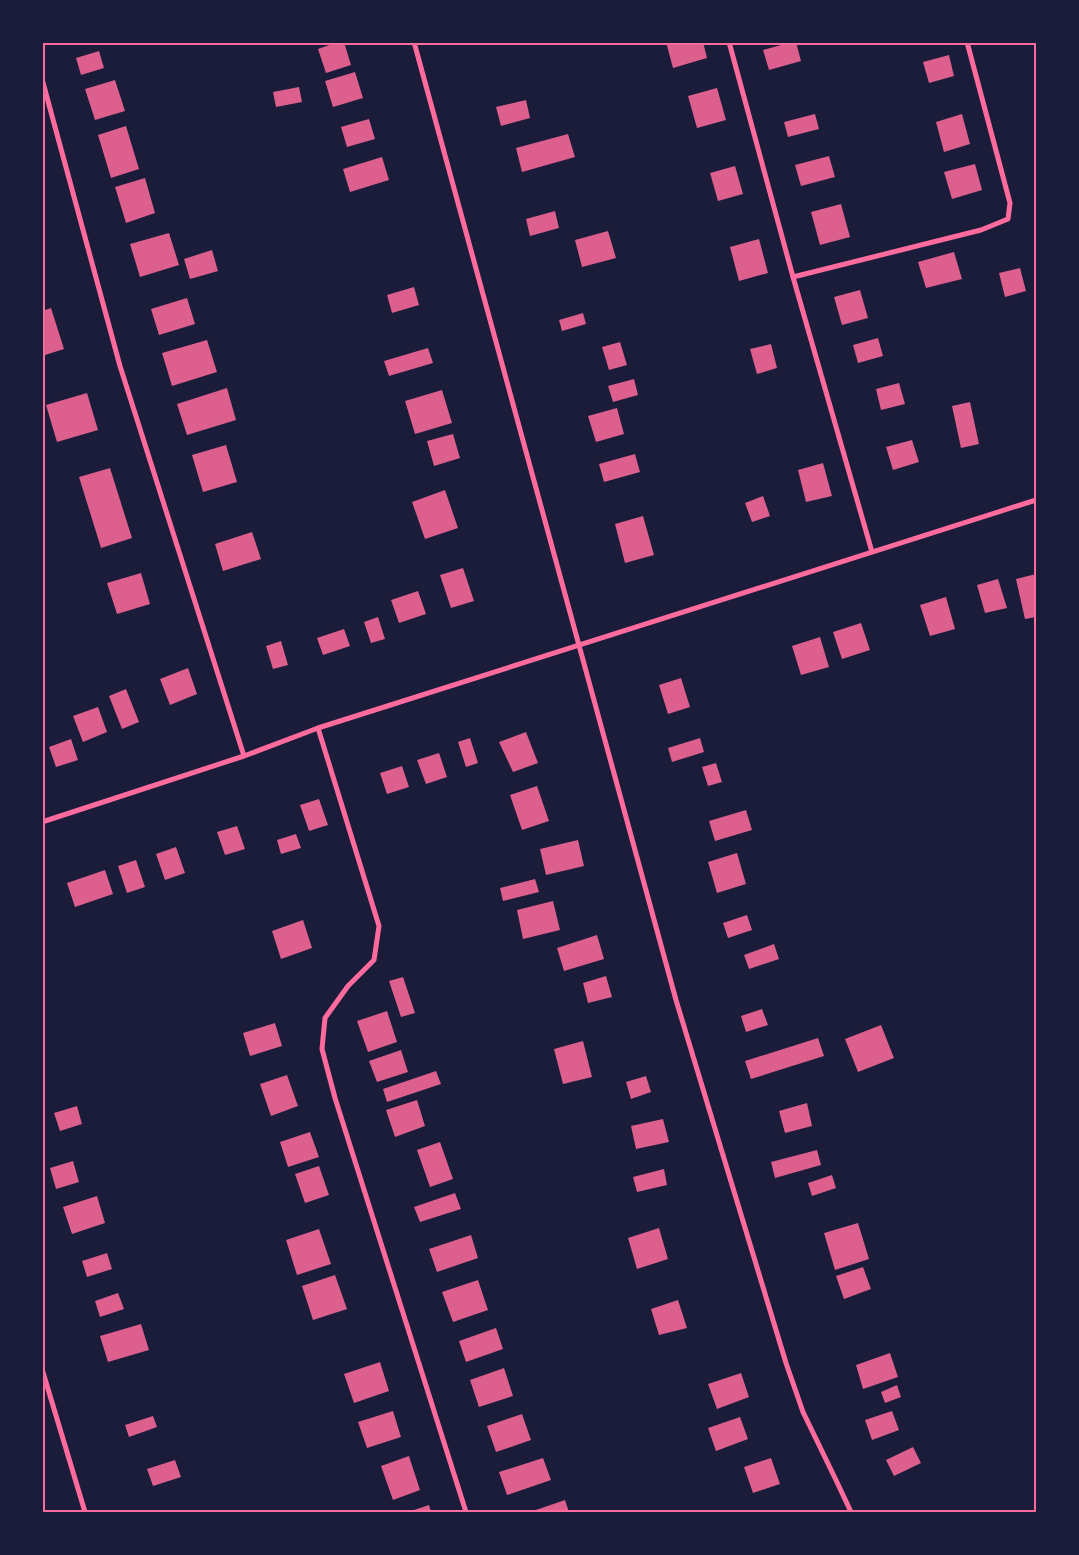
<svg xmlns="http://www.w3.org/2000/svg" width="1079" height="1555" font-family="Merriweather,serif">
	<style>
		.building { fill: #dd5f8e }
		.lines { fill: none; stroke-linecap: round; stroke-linejoin: round }
		.minor { stroke: #ff6b9d; stroke-width: 5 }
		.neatline { fill: none; stroke: #ff6b9d; stroke-width: 2 }
	</style>
	<rect width="100%" height="100%" fill="#1b1b3a"/>
	<!-- building -->
	<path class="building" d="M 338,42 L 344,42 L 351,65 L 326,73 L 318,49 Z
		M 666,42 L 703,42 L 707,58 L 673,68 Z
		M 792,42 L 796,42 L 801,61 L 769,70 L 763,50 Z
		M 99,51 L 104,68 L 81,75 L 76,58 Z
		M 949,55 L 954,76 L 929,83 L 923,62 Z
		M 355,72 L 363,98 L 333,107 L 325,81 Z
		M 115,80 L 125,111 L 95,120 L 85,89 Z
		M 299,87 L 302,102 L 276,107 L 273,92 Z
		M 717,88 L 726,120 L 697,128 L 688,96 Z
		M 526,100 L 530,118 L 501,126 L 496,107 Z
		M 815,114 L 819,129 L 788,137 L 784,122 Z
		M 962,114 L 970,144 L 944,152 L 936,122 Z
		M 369,119 L 375,139 L 347,147 L 341,127 Z
		M 126,126 L 139,169 L 111,178 L 98,135 Z
		M 568,134 L 575,157 L 522,172 L 516,148 Z
		M 829,156 L 835,177 L 801,186 L 795,165 Z
		M 382,157 L 389,180 L 350,192 L 343,169 Z
		M 975,164 L 982,190 L 952,199 L 944,172 Z
		M 735,166 L 743,194 L 718,201 L 710,173 Z
		M 145,178 L 155,213 L 126,223 L 115,187 Z
		M 841,204 L 850,237 L 820,245 L 811,212 Z
		M 555,211 L 559,228 L 530,236 L 526,219 Z
		M 608,231 L 616,258 L 582,267 L 575,240 Z
		M 169,233 L 179,265 L 140,277 L 130,244 Z
		M 759,239 L 768,273 L 739,281 L 730,247 Z
		M 212,250 L 218,271 L 190,279 L 184,259 Z
		M 954,252 L 962,279 L 926,288 L 918,262 Z
		M 1020,268 L 1026,291 L 1005,297 L 999,273 Z
		M 414,287 L 419,305 L 392,313 L 387,295 Z
		M 860,290 L 868,318 L 842,325 L 834,297 Z
		M 187,298 L 195,324 L 159,335 L 151,309 Z
		M 51,308 L 64,349 L 42,356 L 42,311 Z
		M 583,313 L 586,324 L 562,331 L 559,320 Z
		M 878,338 L 883,356 L 858,363 L 853,345 Z
		M 207,340 L 217,372 L 172,386 L 162,353 Z
		M 620,342 L 627,365 L 609,370 L 602,347 Z
		M 771,344 L 777,368 L 757,374 L 750,349 Z
		M 428,348 L 433,363 L 389,376 L 384,361 Z
		M 634,379 L 638,395 L 613,402 L 608,386 Z
		M 899,383 L 905,404 L 881,410 L 876,389 Z
		M 227,388 L 236,420 L 187,435 L 177,404 Z
		M 442,390 L 452,423 L 415,434 L 405,401 Z
		M 87,393 L 98,430 L 57,442 L 46,405 Z
		M 970,402 L 979,444 L 961,448 L 952,406 Z
		M 617,408 L 624,434 L 596,442 L 588,416 Z
		M 453,434 L 460,458 L 434,466 L 427,441 Z
		M 912,440 L 919,462 L 893,470 L 886,447 Z
		M 226,445 L 237,482 L 203,492 L 192,455 Z
		M 635,454 L 640,472 L 604,482 L 599,464 Z
		M 823,463 L 832,496 L 806,502 L 798,470 Z
		M 110,468 L 132,538 L 101,548 L 79,477 Z
		M 445,490 L 458,528 L 425,539 L 412,502 Z
		M 763,496 L 770,516 L 752,522 L 745,503 Z
		M 643,516 L 654,555 L 625,563 L 615,524 Z
		M 252,532 L 261,559 L 223,571 L 215,544 Z
		M 463,568 L 474,601 L 451,608 L 440,575 Z
		M 141,573 L 150,604 L 117,614 L 107,583 Z
		M 1036,574 L 1036,617 L 1025,619 L 1016,579 Z
		M 998,579 L 1007,608 L 985,613 L 977,585 Z
		M 418,591 L 426,614 L 399,623 L 391,600 Z
		M 946,597 L 955,629 L 930,636 L 920,605 Z
		M 378,617 L 385,639 L 371,643 L 364,622 Z
		M 861,623 L 870,650 L 842,659 L 833,632 Z
		M 344,629 L 350,646 L 323,655 L 317,638 Z
		M 820,637 L 829,667 L 801,675 L 792,646 Z
		M 281,641 L 288,665 L 273,669 L 266,646 Z
		M 188,668 L 197,694 L 170,705 L 160,679 Z
		M 681,678 L 690,707 L 668,714 L 659,685 Z
		M 126,689 L 139,722 L 122,729 L 109,696 Z
		M 98,707 L 107,732 L 83,742 L 73,716 Z
		M 526,732 L 538,763 L 513,772 L 499,742 Z
		M 470,738 L 478,763 L 466,767 L 458,742 Z
		M 700,738 L 704,752 L 672,762 L 668,748 Z
		M 71,739 L 78,760 L 56,767 L 49,747 Z
		M 439,753 L 447,777 L 426,784 L 417,760 Z
		M 716,763 L 722,782 L 708,786 L 702,767 Z
		M 402,766 L 409,787 L 387,794 L 380,773 Z
		M 537,786 L 549,821 L 522,830 L 510,795 Z
		M 319,799 L 328,825 L 309,831 L 300,805 Z
		M 746,810 L 752,830 L 715,841 L 709,821 Z
		M 237,826 L 245,849 L 225,855 L 217,832 Z
		M 296,834 L 301,848 L 281,854 L 277,840 Z
		M 578,840 L 584,866 L 546,875 L 540,849 Z
		M 176,847 L 185,873 L 165,880 L 156,854 Z
		M 737,853 L 746,884 L 717,893 L 708,862 Z
		M 136,860 L 145,887 L 127,893 L 118,866 Z
		M 105,870 L 113,894 L 75,907 L 67,883 Z
		M 535,879 L 539,892 L 503,901 L 500,888 Z
		M 553,901 L 560,930 L 523,939 L 517,910 Z
		M 747,915 L 752,930 L 728,938 L 723,923 Z
		M 303,920 L 312,948 L 281,959 L 272,931 Z
		M 597,935 L 604,959 L 564,971 L 557,948 Z
		M 774,944 L 779,959 L 749,969 L 744,955 Z
		M 606,976 L 612,997 L 588,1003 L 583,983 Z
		M 403,977 L 415,1013 L 401,1017 L 389,981 Z
		M 762,1009 L 768,1025 L 746,1032 L 741,1016 Z
		M 387,1011 L 397,1042 L 368,1052 L 357,1021 Z
		M 275,1023 L 282,1046 L 250,1056 L 243,1033 Z
		M 881,1025 L 894,1058 L 858,1072 L 845,1039 Z
		M 818,1038 L 824,1056 L 751,1079 L 745,1061 Z
		M 583,1041 L 592,1077 L 563,1084 L 554,1049 Z
		M 401,1050 L 408,1072 L 377,1082 L 369,1061 Z
		M 436,1071 L 441,1084 L 387,1102 L 383,1089 Z
		M 287,1075 L 298,1106 L 271,1116 L 260,1084 Z
		M 646,1076 L 651,1092 L 631,1099 L 626,1082 Z
		M 417,1100 L 425,1126 L 395,1137 L 386,1110 Z
		M 807,1103 L 812,1126 L 785,1133 L 779,1111 Z
		M 77,1106 L 82,1124 L 60,1131 L 54,1113 Z
		M 663,1119 L 669,1142 L 636,1149 L 631,1126 Z
		M 310,1132 L 319,1157 L 288,1167 L 280,1142 Z
		M 440,1142 L 453,1179 L 430,1187 L 417,1150 Z
		M 817,1150 L 821,1165 L 775,1178 L 771,1162 Z
		M 73,1161 L 79,1182 L 56,1189 L 50,1168 Z
		M 319,1166 L 329,1195 L 305,1203 L 295,1174 Z
		M 664,1169 L 667,1185 L 637,1192 L 633,1177 Z
		M 832,1175 L 836,1188 L 812,1196 L 808,1183 Z
		M 455,1193 L 461,1209 L 420,1222 L 414,1207 Z
		M 97,1196 L 105,1223 L 72,1234 L 63,1207 Z
		M 858,1223 L 869,1259 L 835,1270 L 824,1233 Z
		M 659,1228 L 668,1259 L 637,1269 L 628,1238 Z
		M 319,1229 L 331,1264 L 297,1275 L 286,1240 Z
		M 471,1235 L 478,1258 L 437,1272 L 429,1249 Z
		M 107,1253 L 112,1269 L 87,1277 L 82,1261 Z
		M 863,1267 L 871,1289 L 844,1299 L 836,1276 Z
		M 335,1275 L 347,1309 L 313,1320 L 302,1286 Z
		M 478,1280 L 488,1310 L 453,1322 L 442,1292 Z
		M 118,1293 L 124,1309 L 100,1317 L 95,1301 Z
		M 678,1300 L 687,1328 L 659,1335 L 651,1309 Z
		M 141,1324 L 149,1350 L 108,1362 L 100,1336 Z
		M 496,1328 L 503,1349 L 466,1362 L 459,1341 Z
		M 890,1353 L 898,1377 L 863,1389 L 856,1365 Z
		M 380,1362 L 389,1391 L 354,1403 L 344,1374 Z
		M 504,1368 L 513,1396 L 479,1407 L 470,1380 Z
		M 741,1373 L 749,1397 L 717,1409 L 708,1384 Z
		M 897,1385 L 901,1397 L 885,1403 L 881,1392 Z
		M 393,1411 L 401,1437 L 367,1448 L 358,1422 Z
		M 892,1411 L 899,1430 L 872,1440 L 865,1420 Z
		M 522,1414 L 531,1440 L 496,1452 L 487,1426 Z
		M 153,1416 L 157,1427 L 129,1437 L 125,1425 Z
		M 740,1417 L 748,1439 L 716,1451 L 708,1428 Z
		M 913,1447 L 921,1463 L 894,1476 L 886,1460 Z
		M 409,1456 L 420,1490 L 393,1500 L 381,1466 Z
		M 543,1458 L 551,1480 L 507,1495 L 499,1472 Z
		M 771,1458 L 780,1484 L 753,1493 L 744,1467 Z
		M 175,1460 L 181,1477 L 153,1486 L 147,1469 Z
		M 565,1500 L 569,1512 L 530,1512 Z
		M 429,1505 L 431,1512 L 408,1512 Z"/>
	<g class="lines">
		<!-- minor -->
		<path class="minor" d="M 414,42 L 676,1000 L 786,1363 L 803,1412 L 835,1478 L 851,1512
			M 729,42 L 793,277 L 872,552
			M 42,79 L 120,366 L 244,756
			M 793,277 L 981,230 L 1008,219 L 1010,203 L 967,42
			M 318,728 L 379,926 L 374,960 L 348,986 L 325,1018 L 322,1049 L 335,1098 L 466,1512
			M 42,822 L 244,756 L 318,728 L 1036,500
			M 42,1369 L 85,1512"/>
	</g>
	<!-- border -->
	<rect width="1079" height="1555" fill="none" stroke="#1b1b3a" stroke-width="88"/>
	<rect x="44" y="44" width="991" height="1467" class="neatline"/>
</svg>
